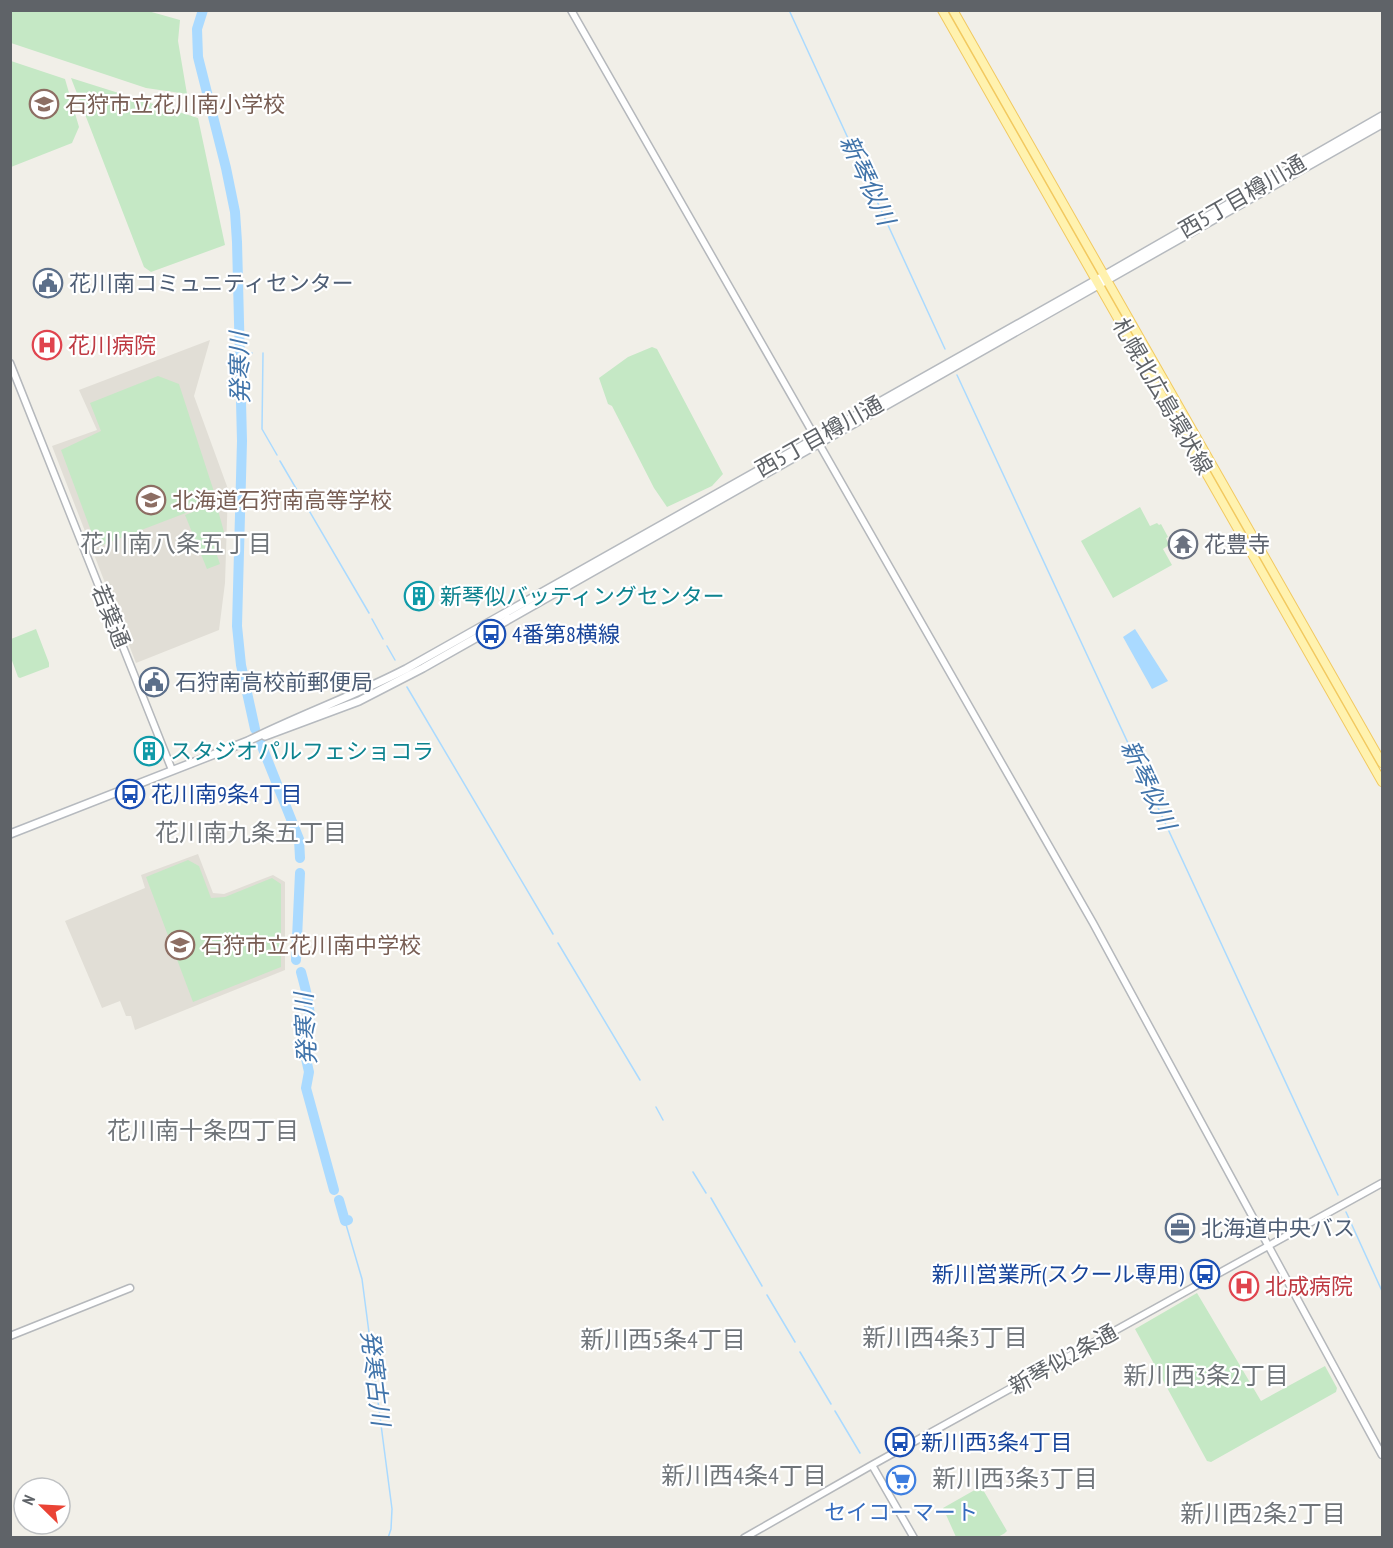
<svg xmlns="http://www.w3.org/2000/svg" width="1393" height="1548" font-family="'PT Sans Narrow','Noto Sans JP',sans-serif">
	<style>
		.education { fill: #e1ded6 }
		.green { fill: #c5e8c5 }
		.water { fill: #aadaff }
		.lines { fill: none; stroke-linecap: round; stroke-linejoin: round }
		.stream { stroke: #aadaff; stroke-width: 1.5 }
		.river { stroke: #aadaff; stroke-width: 10 }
		.tertiary-casing { stroke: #b5b8bc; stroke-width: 9 }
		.secondary-casing { stroke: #b6babf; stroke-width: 10 }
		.primary-casing { stroke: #f2c960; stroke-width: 10 }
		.tertiary { stroke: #fff; stroke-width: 6 }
		.secondary { stroke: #fff; stroke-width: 7 }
		.primary { stroke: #fff2af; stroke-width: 8 }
		.labels { text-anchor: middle; stroke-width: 4.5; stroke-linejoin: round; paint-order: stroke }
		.education-label { font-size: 22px; fill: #785e54; stroke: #fff; text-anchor: start }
		.street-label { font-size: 22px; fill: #5f6368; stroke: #fff }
		.service-label { font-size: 22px; fill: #4e5e75; stroke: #fff; text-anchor: start }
		.health-label { font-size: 22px; fill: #be3a42; stroke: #fff; text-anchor: start }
		.worship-label { font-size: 22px; fill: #5b616d; stroke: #fff; text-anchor: start }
		.culture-label { font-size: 22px; fill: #0d838f; stroke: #fff; text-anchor: start }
		.transit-label { font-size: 22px; fill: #164399; stroke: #fff; text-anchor: start }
		.shop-label { font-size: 22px; fill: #366cbe; stroke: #fff }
		.water-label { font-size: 24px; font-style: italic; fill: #4174aa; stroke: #fff }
		.neighbourhood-label { font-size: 24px; fill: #70757a; stroke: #fff }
	</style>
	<rect width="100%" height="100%" fill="#f1efe8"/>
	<!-- education -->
	<path class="education" d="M 210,340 L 194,396 L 228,489 L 225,583 L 219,630 L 136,663 L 52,446 L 97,430 L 79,390 Z
		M 198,854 L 213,893 L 224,894 L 273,875 L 285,882 L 285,970 L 135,1030 L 131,1016 L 126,1016 L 120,1001 L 102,1008 L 65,921 L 145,888 L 141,875 Z"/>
	<!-- green -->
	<path class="green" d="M 11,10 L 148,11 L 180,20 L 178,41 L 187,94 L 146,88 L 11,43 Z
		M 11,61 L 65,79 L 79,127 L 72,143 L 11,167 Z
		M 71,78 L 198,118 L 225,245 L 151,272 L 144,267 Z
		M 652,347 L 657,349 L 723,474 L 712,486 L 667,507 L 654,488 L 612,406 L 608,404 L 599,378 L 628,357 Z
		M 158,376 L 179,384 L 217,501 L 97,547 L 61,450 L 101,431 L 90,403 Z
		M 216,503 L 224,532 L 211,538 L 220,564 L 207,569 L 185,515 Z
		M 1140,507 L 1150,526 L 1157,523 L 1159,525 L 1161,524 L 1168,537 L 1166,538 L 1169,545 L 1163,549 L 1172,565 L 1113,598 L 1081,541 Z
		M 36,629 L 49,663 L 49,667 L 20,678 L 18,677 L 11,658 L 11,639 Z
		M 188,860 L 199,866 L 211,898 L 225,897 L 272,878 L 281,884 L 281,967 L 193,1002 L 146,877 Z
		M 1197,1293 L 1261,1401 L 1325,1366 L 1337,1388 L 1336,1392 L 1211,1462 L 1207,1461 L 1135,1329 Z
		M 980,1487 L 982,1488 L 1007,1531 C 996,1543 971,1538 956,1537 L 943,1508 Z"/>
	<!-- water -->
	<path class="water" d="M 1135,629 L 1168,681 L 1152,689 L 1123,637 Z"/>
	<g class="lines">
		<!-- stream -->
		<path class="stream" d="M 789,10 L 945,349
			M 241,353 L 252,353
			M 263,353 L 262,429 L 277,455
			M 957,375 L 1338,1195
			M 280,461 L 369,613
			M 372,619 L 383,639
			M 387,646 L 395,660
			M 407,687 L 553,934
			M 558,943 L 640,1080
			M 656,1107 L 663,1120
			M 693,1172 L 706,1193
			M 711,1198 L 762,1286
			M 1346,1212 L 1382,1291
			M 345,1221 L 362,1279 L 392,1509 L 391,1529 L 388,1538
			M 767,1295 L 795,1342
			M 800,1352 L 831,1404
			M 835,1411 L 860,1453"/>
		<!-- river -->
		<path class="river" d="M 203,10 L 197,29 L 198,57 L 226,168 L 235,212 L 237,242 L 242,441 L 237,626 L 241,665 L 255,729
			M 261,744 L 299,839 L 300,858
			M 296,960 L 300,873
			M 301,972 C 307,995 316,1020 302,1041 L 309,1072 L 306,1088 L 334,1190
			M 339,1200 L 345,1221 L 348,1220"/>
		<!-- tertiary casing -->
		<g class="tertiary-casing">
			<path id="tertiary" d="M 571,10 L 1093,923 L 1382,1455
				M 10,363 L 172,770
				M 10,1336 L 130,1288
				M 872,1465 L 914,1538
				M 744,1538 L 872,1465 L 1382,1183"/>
		</g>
		<!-- secondary casing -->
		<g class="secondary-casing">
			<path id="secondary" d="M 265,736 L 359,701 L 423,668 L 1382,124
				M 10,834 L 248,741 C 300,715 354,696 406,669 L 1105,275 L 1382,116"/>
		</g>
		<!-- primary casing -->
		<g class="primary-casing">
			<path id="primary" d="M 942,10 L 1382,782
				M 953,10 L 1382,763"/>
		</g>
		<!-- tertiary -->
		<use href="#tertiary" class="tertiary"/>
		<!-- secondary -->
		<use href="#secondary" class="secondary"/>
		<!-- primary -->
		<use href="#primary" class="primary"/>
	</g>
	<!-- icons -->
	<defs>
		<g id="school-ring" transform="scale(1.5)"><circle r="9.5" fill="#fff" stroke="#8d6e63" stroke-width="1.5"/><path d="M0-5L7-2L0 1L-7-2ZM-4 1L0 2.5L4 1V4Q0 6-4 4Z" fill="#8d6e63"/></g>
		<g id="civic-ring" transform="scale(1.5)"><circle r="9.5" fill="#fff" stroke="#5c6f8a" stroke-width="1.5"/><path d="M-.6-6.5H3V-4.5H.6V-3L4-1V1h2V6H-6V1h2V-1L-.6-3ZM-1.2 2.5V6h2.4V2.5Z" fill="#5c6f8a"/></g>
		<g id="hospital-ring" transform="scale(1.5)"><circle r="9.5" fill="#fff" stroke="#e0444e" stroke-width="1.5"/><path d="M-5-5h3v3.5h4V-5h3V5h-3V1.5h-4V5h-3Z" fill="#e0444e"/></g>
		<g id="temple-ring" transform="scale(1.5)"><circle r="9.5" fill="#fff" stroke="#6b7280" stroke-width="1.5"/><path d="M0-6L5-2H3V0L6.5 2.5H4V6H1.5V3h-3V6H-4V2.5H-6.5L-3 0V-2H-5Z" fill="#6b7280"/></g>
		<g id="building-ring" transform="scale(1.5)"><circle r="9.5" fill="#fff" stroke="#0f9aa8" stroke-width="1.5"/><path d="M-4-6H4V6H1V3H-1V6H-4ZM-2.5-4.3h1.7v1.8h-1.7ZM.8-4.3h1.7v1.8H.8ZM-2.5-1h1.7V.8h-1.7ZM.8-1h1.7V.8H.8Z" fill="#0f9aa8"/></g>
		<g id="bus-ring" transform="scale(1.5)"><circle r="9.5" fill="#fff" stroke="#1a4fb4" stroke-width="1.5"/><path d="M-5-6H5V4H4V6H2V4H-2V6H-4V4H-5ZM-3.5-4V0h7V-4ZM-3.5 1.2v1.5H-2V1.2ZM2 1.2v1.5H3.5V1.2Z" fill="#1a4fb4"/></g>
		<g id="office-ring" transform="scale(1.5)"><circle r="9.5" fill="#fff" stroke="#5c6f8a" stroke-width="1.5"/><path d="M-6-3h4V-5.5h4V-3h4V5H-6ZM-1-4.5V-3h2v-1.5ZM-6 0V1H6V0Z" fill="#5c6f8a"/></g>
		<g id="supermarket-ring" transform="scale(1.5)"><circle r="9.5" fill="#fff" stroke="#3f7fe0" stroke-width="1.5"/><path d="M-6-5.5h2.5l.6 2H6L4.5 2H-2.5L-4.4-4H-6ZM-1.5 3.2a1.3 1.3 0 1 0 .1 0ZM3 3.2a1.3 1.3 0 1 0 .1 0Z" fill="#3f7fe0"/></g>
	</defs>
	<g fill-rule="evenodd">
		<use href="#school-ring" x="44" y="104"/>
		<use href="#civic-ring" x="48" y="283"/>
		<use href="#hospital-ring" x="47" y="345"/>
		<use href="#school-ring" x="151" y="500"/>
		<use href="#temple-ring" x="1183" y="544"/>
		<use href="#building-ring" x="419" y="596"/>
		<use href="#bus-ring" x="491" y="634"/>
		<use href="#civic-ring" x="154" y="682"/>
		<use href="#building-ring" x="149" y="751"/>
		<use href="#bus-ring" x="130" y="794"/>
		<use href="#school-ring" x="180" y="945"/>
		<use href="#office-ring" x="1180" y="1228"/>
		<use href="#bus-ring" x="1205" y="1274"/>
		<use href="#hospital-ring" x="1244" y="1286"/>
		<use href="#bus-ring" x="900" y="1442"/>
		<use href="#supermarket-ring" x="901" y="1480"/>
	</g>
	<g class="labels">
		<!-- education labels -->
		<g class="education-label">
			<text x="65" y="112">石狩市立花川南小学校</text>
			<text x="172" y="508">北海道石狩南高等学校</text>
			<text x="201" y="953">石狩市立花川南中学校</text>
		</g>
		<!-- street labels -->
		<g class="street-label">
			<text transform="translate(1242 196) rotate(-30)" y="8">西5丁目樽川通</text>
			<text transform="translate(1163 396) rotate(60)" y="8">札幌北広島環状線</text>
			<text transform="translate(819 436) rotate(-29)" y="8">西5丁目樽川通</text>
			<text transform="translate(111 616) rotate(68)" y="8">若葉通</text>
			<text transform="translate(1063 1359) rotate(-29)" y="8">新琴似2条通</text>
		</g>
		<!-- service labels -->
		<g class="service-label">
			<text x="69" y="291">花川南コミュニティセンター</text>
			<text x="175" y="690">石狩南高校前郵便局</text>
			<text x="1201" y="1236">北海道中央バス</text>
		</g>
		<!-- health labels -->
		<g class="health-label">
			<text x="68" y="353">花川病院</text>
			<text x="1265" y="1294">北成病院</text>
		</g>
		<!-- worship labels -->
		<g class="worship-label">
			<text x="1204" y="552">花豊寺</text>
		</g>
		<!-- culture labels -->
		<g class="culture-label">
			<text x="440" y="604">新琴似バッティングセンター</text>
			<text x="170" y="759">スタジオパルフェショコラ</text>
		</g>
		<!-- transit labels -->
		<g class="transit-label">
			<text x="512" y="642">4番第8横線</text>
			<text x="151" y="802">花川南9条4丁目</text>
			<text x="1184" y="1282" text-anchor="end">新川営業所(スクール専用)</text>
			<text x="921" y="1450">新川西3条4丁目</text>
		</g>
		<!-- shop labels -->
		<g class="shop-label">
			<text x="901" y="1520">セイコーマート</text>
		</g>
		<!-- water labels -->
		<g class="water-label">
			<text transform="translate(867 180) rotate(65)" y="8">新琴似川</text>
			<text transform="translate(240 368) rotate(-91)" y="8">発寒川</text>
			<text transform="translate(1148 785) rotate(65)" y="8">新琴似川</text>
			<text transform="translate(306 1029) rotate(-93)" y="8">発寒川</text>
			<text transform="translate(375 1378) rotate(83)" y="8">発寒古川</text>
		</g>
		<!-- neighbourhood labels -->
		<g class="neighbourhood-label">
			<text x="176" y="552">花川南八条五丁目</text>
			<text x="251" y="841">花川南九条五丁目</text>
			<text x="203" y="1139">花川南十条四丁目</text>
			<text x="945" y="1346">新川西4条3丁目</text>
			<text x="663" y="1348">新川西5条4丁目</text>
			<text x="1206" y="1384">新川西3条2丁目</text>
			<text x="744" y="1484">新川西4条4丁目</text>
			<text x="1015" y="1487">新川西3条3丁目</text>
			<text x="1263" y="1522">新川西2条2丁目</text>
		</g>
	</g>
	<!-- border -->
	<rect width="1393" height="1548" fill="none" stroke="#5f6368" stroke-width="24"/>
	<!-- north arrow -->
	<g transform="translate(42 1506) rotate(294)"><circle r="28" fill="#ffffff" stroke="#bfc1c3" stroke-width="1.5"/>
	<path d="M0-4.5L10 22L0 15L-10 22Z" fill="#ea4335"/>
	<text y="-9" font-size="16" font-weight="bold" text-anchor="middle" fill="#5f6368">N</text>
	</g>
</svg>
